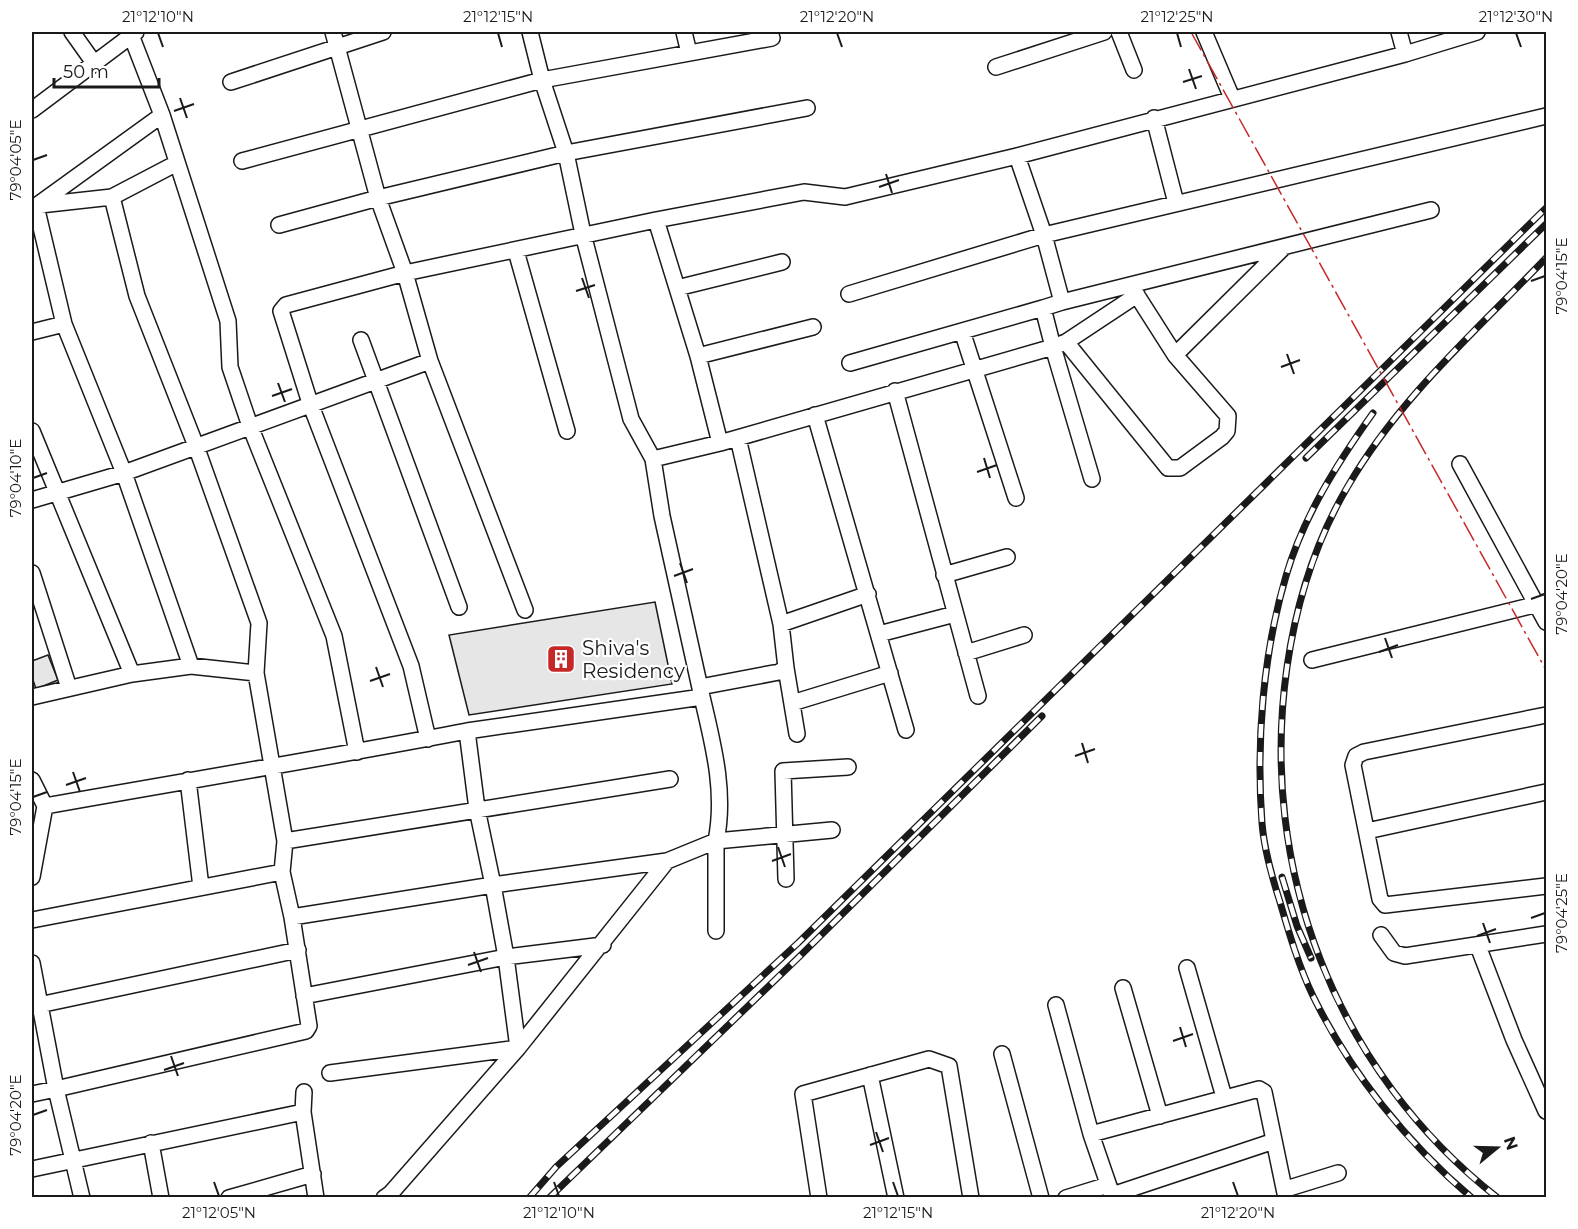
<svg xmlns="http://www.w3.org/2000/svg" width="1578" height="1229" font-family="Montserrat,sans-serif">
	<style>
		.building { fill: #e6e6e6; stroke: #1a1a1a; stroke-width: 1.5 }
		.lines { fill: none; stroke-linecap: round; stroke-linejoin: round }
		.minor-casing { stroke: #1a1a1a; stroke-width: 18 }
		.minor { stroke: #fff; stroke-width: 15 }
		.rail-casing { stroke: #1a1a1a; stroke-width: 7 }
		.rail { stroke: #fff; stroke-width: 4.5; stroke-dasharray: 14; stroke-linecap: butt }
		.power { stroke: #c62828; stroke-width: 1.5; stroke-dasharray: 21 4.5 3 4.5; stroke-linecap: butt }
		.ticks { fill: none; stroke: #1a1a1a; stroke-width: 2 }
		.labels { text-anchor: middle; stroke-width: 4.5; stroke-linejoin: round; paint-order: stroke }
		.poi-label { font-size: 20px; fill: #1a1a1a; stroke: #fff; text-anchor: start }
		.neatline { fill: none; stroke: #1a1a1a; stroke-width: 2 }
		.ticks-label { font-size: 15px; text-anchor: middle; fill: #1a1a1a }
	</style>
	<rect width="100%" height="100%" fill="#fff"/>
	<!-- building -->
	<path class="building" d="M 655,602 L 672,684 L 469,715 L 449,635 Z
		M 48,655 L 58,680 L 36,689 L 32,677 L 32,661 Z"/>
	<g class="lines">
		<!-- minor casing -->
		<g class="minor-casing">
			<path id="minor" d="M 72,32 L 94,63
				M 684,32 L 689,53
				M 1119,32 L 1134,70
				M 1204,32 L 1232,98
				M 1399,32 L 1405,54
				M 131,35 L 162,115 L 228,321 L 230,367 L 250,426 L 334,636 L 357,752
				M 772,38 L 542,80 L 566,153 L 807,108
				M 996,67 L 1104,32
				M 231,82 L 383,32
				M 32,110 L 136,32
				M 162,115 L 36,206 L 64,324 L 124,473 L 430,361 L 405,273 L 378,198 L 566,153 L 583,234 L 631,419 L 653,459 L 662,516 L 702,697 L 467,731 L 477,809 L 493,885 L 667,861 L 518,1048
				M 1154,118 L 1176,203
				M 242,161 L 542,80 L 530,32
				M 112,197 L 137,296 L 196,446 L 259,623 L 256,673
				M 40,205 L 112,197 L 177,163
				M 279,225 L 378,198 L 333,32
				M 516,251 L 567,431
				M 677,288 L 782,262
				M 849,294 L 1044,235 L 1546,116
				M 1062,302 L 1431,210
				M 962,331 L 1016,498
				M 32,332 L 64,324
				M 361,340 L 459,607
				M 1066,342 L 1137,295
				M 1175,355 L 1282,249
				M 698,356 L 813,327
				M 430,361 L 525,610
				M 850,363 L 1043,308
				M 895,391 L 978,696
				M 815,415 L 906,730
				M 32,431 L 132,674
				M 720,443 L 698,356 L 656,220 L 804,192 L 845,197 L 1017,156
				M 653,459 L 720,443 L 1053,347 L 1043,308 L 1062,302 L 1044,235 L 1017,156 L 1405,54 L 1477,32
				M 1460,464 L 1546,622
				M 1092,479 L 1053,347 L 1066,342 L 1168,468 L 1180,468 L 1222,437 L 1227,431 L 1228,416 L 1175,355 L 1131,286
				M 32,500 L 124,473 L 191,666 L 256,673 L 285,841 L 282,872 L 292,917 L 309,1026 L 306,1031 L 56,1089 L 32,963
				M 32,573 L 69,688
				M 944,575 L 1007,557
				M 781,624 L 868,594
				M 879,634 L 955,614
				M 966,653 L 1024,635
				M 1312,660 L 1546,602
				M 786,668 L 797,734
				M 700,687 L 779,672 L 786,668 L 781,624 L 738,438
				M 32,697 L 132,674 L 191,666
				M 792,703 L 890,673
				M 1546,715 L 1364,752 L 1356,756 L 1353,765 L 1380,899 L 1385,905 L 1546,886
				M 428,739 L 411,666 L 310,403 L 281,311 L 286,305 L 405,273 L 656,220
				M 32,780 L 45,806
				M 188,780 L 201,887
				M 1367,831 L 1546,792
				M 285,841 L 670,779
				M 667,861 L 716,841 C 726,792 713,744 702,697
				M 32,877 L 45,806 C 185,781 326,758 467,731
				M 786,879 L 783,771 L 848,767
				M 292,917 L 493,885 L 506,957 L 518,1048
				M 32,920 L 282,872
				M 716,931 L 716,841 L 832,830
				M 1381,935 L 1394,953 L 1405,956 L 1546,934
				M 1478,946 L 1514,1040 L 1546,1111
				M 1187,968 L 1224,1097
				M 1123,988 L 1160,1116
				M 304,996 L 506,957 L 603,945
				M 39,1005 L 298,950
				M 1056,1005 L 1091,1134 L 1113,1198
				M 1002,1054 L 1041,1198
				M 330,1073 L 518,1048 L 391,1193 L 384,1198
				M 870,1075 L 896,1198
				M 304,1092 L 303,1112 L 316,1198
				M 32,1094 L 56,1089 L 82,1198
				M 1091,1134 L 1259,1089 L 1264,1092 L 1286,1198
				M 151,1143 L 161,1198
				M 32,1169 L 303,1112
				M 1286,1189 L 1338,1173
				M 1112,1195 L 1274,1141
				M 229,1198 L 313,1174
				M 819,1198 L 803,1094 L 929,1059 L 949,1066 L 971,1198
				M 1066,1198 L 1108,1185"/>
		</g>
		<!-- minor -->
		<use href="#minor" class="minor"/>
		<!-- rail casing -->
		<g class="rail-casing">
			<path id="rail" d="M 1373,413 C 1338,462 1303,517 1286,576 C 1263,654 1256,741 1262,823 C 1264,849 1272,877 1280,902 C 1289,933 1299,967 1313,996 C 1350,1072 1407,1143 1472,1198
				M 1306,458 L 1546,224
				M 1282,877 L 1297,926 L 1311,958
				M 529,1198 L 556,1167 L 798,943 L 1546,208
				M 549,1198 L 801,955 L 1042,716
				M 1498,1198 C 1336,1072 1258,869 1287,667 C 1296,604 1316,540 1348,486 C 1399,398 1477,330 1546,258"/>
		</g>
		<!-- rail -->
		<use href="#rail" class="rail"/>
		<!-- power -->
		<path class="power" d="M 1191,32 L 1546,670"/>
	</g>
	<!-- ticks -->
	<path class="ticks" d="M 158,33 L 163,47M 498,33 L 502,47M 837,33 L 842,47M 1177,33 L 1181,47M 1516,33 L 1521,47M 1189,69 L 1196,89M 1183,82 L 1202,76M 180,98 L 187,118M 174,111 L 194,104M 33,160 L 47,155M 886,174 L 892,193M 879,187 L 899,180M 582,278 L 589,298M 1531,281 L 1545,276M 576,291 L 595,285M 1287,354 L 1294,374M 1281,367 L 1300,360M 278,383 L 285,402M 272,396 L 292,389M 984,458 L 990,478M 977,472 L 997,465M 33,478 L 47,473M 680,563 L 687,583M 674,576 L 693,569M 1531,599 L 1545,594M 1385,638 L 1392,658M 1379,652 L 1398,645M 376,667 L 383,687M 370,681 L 390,674M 1082,743 L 1088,763M 1075,756 L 1095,749M 73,772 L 80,792M 66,785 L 86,778M 33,797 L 47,792M 778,847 L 785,867M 772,861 L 791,854M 1531,918 L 1545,913M 1483,923 L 1490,943M 1477,936 L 1496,929M 474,952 L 481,972M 468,965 L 488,958M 1180,1027 L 1186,1047M 1173,1041 L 1193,1034M 171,1056 L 178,1076M 164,1070 L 184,1063M 33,1115 L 47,1110M 876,1132 L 883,1152M 870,1145 L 889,1138M 214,1182 L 219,1196M 554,1182 L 559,1196M 893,1182 L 898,1196M 1233,1182 L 1238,1196"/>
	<!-- icons -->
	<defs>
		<g id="building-square" transform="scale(1.5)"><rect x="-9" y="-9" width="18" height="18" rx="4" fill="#c62828" stroke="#fff"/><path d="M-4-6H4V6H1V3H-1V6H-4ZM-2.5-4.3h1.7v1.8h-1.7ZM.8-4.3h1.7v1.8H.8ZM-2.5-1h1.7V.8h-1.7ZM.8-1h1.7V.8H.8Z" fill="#fff"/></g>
	</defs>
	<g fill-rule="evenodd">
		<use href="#building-square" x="561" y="659"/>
	</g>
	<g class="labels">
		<!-- poi labels -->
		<g class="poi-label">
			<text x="582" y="655">Shiva's<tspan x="582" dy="23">Residency</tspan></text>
		</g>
	</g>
	<!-- border -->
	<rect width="1578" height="1229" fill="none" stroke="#ffffff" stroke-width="66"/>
	<!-- north arrow -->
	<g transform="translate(1497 1148) rotate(71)" stroke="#ffffff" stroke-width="4.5" paint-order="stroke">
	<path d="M0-4.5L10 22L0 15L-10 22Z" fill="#1a1a1a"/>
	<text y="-9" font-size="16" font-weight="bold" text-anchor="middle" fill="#1a1a1a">N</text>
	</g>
	<!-- scale -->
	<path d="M54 78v9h105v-9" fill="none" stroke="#1a1a1a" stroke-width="3"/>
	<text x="63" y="78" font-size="18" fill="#1a1a1a" stroke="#ffffff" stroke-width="4.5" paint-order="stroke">50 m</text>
	<rect x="33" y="33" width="1512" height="1163" class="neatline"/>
	<g class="ticks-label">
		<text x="158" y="22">21°12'10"N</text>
		<text x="498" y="22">21°12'15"N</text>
		<text x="837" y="22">21°12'20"N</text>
		<text x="1177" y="22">21°12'25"N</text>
		<text x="1516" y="22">21°12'30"N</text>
		<text transform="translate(16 160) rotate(-90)" y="5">79°04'05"E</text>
		<text transform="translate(1562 276) rotate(-90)" y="5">79°04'15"E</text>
		<text transform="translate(16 478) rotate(-90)" y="5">79°04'10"E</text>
		<text transform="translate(1562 594) rotate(-90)" y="5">79°04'20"E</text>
		<text transform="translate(16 797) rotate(-90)" y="5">79°04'15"E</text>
		<text transform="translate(1562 913) rotate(-90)" y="5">79°04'25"E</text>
		<text transform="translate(16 1115) rotate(-90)" y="5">79°04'20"E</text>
		<text x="219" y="1218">21°12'05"N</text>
		<text x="559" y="1218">21°12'10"N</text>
		<text x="898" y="1218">21°12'15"N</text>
		<text x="1238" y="1218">21°12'20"N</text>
	</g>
</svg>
